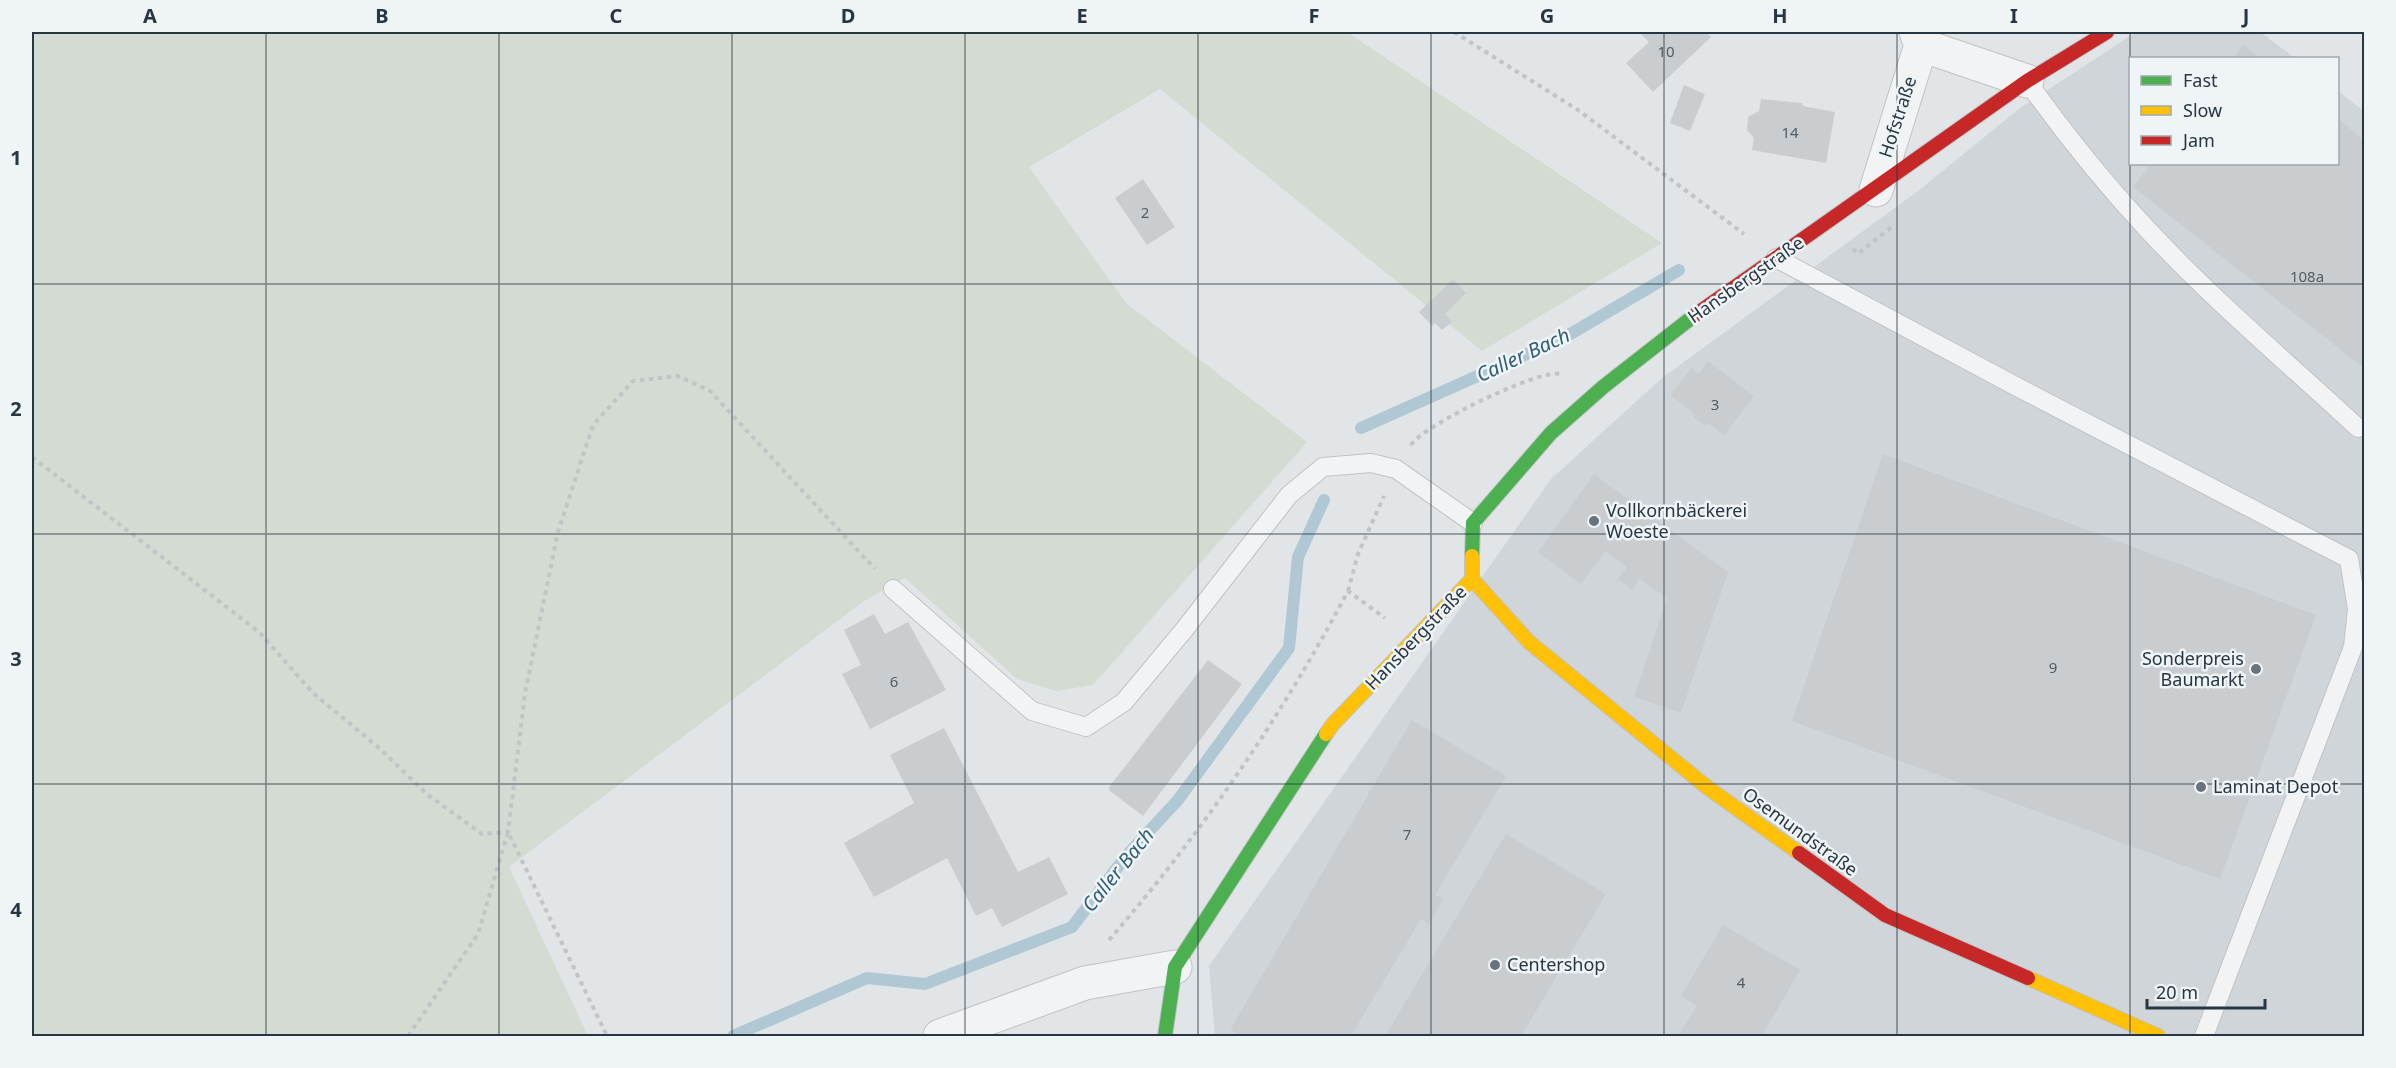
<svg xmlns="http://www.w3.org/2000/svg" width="2396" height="1068" font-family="'Noto Sans',sans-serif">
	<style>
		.built { fill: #d0d5da }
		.green { fill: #d4dbd2 }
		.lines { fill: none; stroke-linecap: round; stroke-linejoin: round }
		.stream { stroke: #b0c8d3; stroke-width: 12 }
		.building { fill: #cacdcf }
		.lane-casing { stroke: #c0c3c5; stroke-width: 20 }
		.street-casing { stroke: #c0c3c5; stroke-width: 35 }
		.fast-casing { stroke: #c0c3c5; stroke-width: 16 }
		.slow-casing { stroke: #c0c3c5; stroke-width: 16 }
		.jam-casing { stroke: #c0c3c5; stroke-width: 16 }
		.path { stroke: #c1c5c7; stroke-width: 4; stroke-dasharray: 4.5 4.5; stroke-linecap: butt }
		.lane { stroke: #f1f3f4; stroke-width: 18 }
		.street { stroke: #f1f3f4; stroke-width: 33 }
		.fast { stroke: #4caf50; stroke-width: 14 }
		.slow { stroke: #ffc107; stroke-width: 14 }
		.jam { stroke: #c62828; stroke-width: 14 }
		.grid { fill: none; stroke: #283641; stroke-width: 1.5; stroke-opacity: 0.55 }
		.poi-dot { fill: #69737b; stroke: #eff4f7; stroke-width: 2 }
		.labels { text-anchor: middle; stroke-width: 5; stroke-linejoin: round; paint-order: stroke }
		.number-label { font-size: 15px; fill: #515c65 }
		.street-label { font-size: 18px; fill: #283641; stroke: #eff4f7 }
		.poi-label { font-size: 18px; fill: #283641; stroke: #eff4f7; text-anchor: start }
		.water-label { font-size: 20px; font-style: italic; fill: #315d76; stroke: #eff4f7 }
		.neatline { fill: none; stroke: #283641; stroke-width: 2 }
		.grid-label { font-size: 20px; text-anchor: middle; font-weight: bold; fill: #283641 }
	</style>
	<rect width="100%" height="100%" fill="#e2e5e7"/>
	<!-- built -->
	<path class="built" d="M 2136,32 L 2260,32 L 2295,58 L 2130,58 L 2130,164 L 2338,164 L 2338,91 L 2364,111 L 2364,1036 L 1215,1036 L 1209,966 L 1551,479 L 1662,378 L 1918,191 L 2020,108 Z"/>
	<!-- green -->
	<path class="green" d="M 32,32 L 1347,32 L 1662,243 L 1482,351 L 1160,89 L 1029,167 L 1126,303 L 1307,442 L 1093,685 L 1056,691 L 1017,679 L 905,578 L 864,601 L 509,867 L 588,1036 L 32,1036 Z"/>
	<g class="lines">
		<!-- stream -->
		<path class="stream" d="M 1361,428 L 1567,336 L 1679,270
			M 733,1036 L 867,978 L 925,984 L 1072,927 L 1127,855 L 1178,800 L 1289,648 L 1298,557 L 1324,500"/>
	</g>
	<!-- building -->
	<path class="building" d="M 1639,32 L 1706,32 L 1711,37 L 1653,92 L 1626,63 L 1649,42 Z
		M 2243,45 L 2261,58 L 2233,58 Z
		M 1684,85 L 1705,94 L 1690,131 L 1670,123 Z
		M 1761,99 L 1802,103 L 1803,106 L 1835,112 L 1826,163 L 1752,150 L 1754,138 L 1747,130 L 1748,117 L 1759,111 Z
		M 2338,119 L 2364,140 L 2364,368 L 2133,187 L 2151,164 L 2338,164 Z
		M 1143,179 L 1175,227 L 1147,245 L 1115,198 Z
		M 1453,279 L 1466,293 L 1445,314 L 1452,322 L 1442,330 L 1435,323 L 1432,326 L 1419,312 Z
		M 1708,361 L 1754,396 L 1724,435 L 1708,423 L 1706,426 L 1693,417 L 1695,414 L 1670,395 L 1692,368 L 1699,374 Z
		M 1883,454 L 2316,615 L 2220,879 L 1792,721 Z
		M 1594,474 L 1728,572 L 1681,713 L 1634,697 L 1667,598 L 1640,579 L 1632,590 L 1618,579 L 1627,567 L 1605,551 L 1581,584 L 1538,552 Z
		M 874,614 L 885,634 L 908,622 L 946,690 L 870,729 L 842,674 L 861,665 L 844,630 Z
		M 1208,660 L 1242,684 L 1143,816 L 1110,791 L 1109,787 Z
		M 1412,720 L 1506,776 L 1435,895 L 1443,899 L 1429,924 L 1421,919 L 1351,1036 L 1240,1036 L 1230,1030 Z
		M 944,728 L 1018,872 L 1049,857 L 1068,894 L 1002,927 L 992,908 L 976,916 L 947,858 L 874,897 L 844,843 L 914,803 L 890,755 Z
		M 1506,834 L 1606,894 L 1521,1036 L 1385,1036 Z
		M 1723,925 L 1800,970 L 1764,1032 L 1772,1036 L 1678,1036 L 1697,1006 L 1681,996 Z"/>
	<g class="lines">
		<!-- lane casing -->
		<g class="lane-casing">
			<path id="lane" d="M 2027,81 C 2064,133 2104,183 2148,230 C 2213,300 2288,363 2358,428
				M 1776,258 L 2021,389 L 2349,559 L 2357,609
				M 893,589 L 1032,711 L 1086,727 L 1124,702 L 1184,630 L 1289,495 L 1323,467 L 1371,463 L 1396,469 L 1473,523
				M 2204,1036 L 2353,647 L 2357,609 L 2364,611"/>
		</g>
		<!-- street casing -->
		<g class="street-casing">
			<path id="street" d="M 1921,45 L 2027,81
				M 1876,190 L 1921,45 L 1916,32
				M 940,1036 L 1085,983 L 1175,967"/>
		</g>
		<!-- fast casing -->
		<g class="fast-casing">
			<path id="fast" d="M 1472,556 L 1473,523 L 1551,433 L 1603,387 L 1695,315
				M 1165,1036 L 1175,967 L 1326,734"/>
		</g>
		<!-- slow casing -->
		<g class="slow-casing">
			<path id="slow" d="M 1472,579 L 1529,642 L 1708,788 L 1799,853
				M 1326,734 L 1333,724 L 1472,579 L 1472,556
				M 2028,978 L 2158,1036"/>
		</g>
		<!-- jam casing -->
		<g class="jam-casing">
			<path id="jam" d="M 1695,315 L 2027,81 L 2107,32
				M 1799,853 L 1885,915 L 2028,978"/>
		</g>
		<!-- path -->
		<path class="path" d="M 1454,32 L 1578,110 L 1744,234
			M 1853,249 L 1858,254 L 1894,225
			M 1411,445 C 1422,426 1540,368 1561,374
			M 32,457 L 259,632 L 313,693 L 378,747 L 428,795 L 482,834 L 508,832 L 525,693 L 558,532 L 593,425 L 633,381 L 678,376 L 710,391 L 875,569
			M 1348,591 L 1358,554 L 1384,496
			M 1109,940 C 1202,833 1282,716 1348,591 L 1385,618
			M 408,1036 L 478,934 L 508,832 L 607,1036"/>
		<!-- lane -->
		<use href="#lane" class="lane"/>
		<!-- street -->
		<use href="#street" class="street"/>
		<!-- fast -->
		<use href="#fast" class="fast"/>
		<!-- slow -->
		<use href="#slow" class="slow"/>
		<!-- jam -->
		<use href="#jam" class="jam"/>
	</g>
	<!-- grid -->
	<path class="grid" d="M 266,32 L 266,1036M 499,32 L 499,1036M 732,32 L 732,1036M 965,32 L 965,1036M 1198,32 L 1198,1036M 1431,32 L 1431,1036M 1664,32 L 1664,1036M 1897,32 L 1897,1036M 2130,32 L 2130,1036M 32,284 L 2364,284M 32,534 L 2364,534M 32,784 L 2364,784"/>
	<!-- markers -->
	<g class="poi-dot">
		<circle cx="1594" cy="521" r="6"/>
		<circle cx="2256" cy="669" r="6"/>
		<circle cx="2201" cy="787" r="6"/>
		<circle cx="1495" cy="965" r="6"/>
	</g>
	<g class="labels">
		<!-- number labels -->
		<g class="number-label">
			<text x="1666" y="57">10</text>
			<text x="1790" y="138">14</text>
			<text x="1145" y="218">2</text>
			<text x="2307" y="282">108a</text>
			<text x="1715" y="410">3</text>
			<text x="2053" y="673">9</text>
			<text x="894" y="687">6</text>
			<text x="1407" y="840">7</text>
			<text x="1741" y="988">4</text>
		</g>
		<!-- street labels -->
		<g class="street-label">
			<text transform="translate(1898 117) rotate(-72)" y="6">Hofstraße</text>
			<text transform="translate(1746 280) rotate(-35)" y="6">Hansbergstraße</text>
			<text transform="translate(1416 638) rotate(-46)" y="6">Hansbergstraße</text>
			<text transform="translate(1800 832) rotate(36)" y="6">Osemundstraße</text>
		</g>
		<!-- poi labels -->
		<g class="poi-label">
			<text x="1606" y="517">Vollkornbäckerei<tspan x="1606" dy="21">Woeste</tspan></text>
			<text x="2244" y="665" text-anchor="end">Sonderpreis<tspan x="2244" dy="21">Baumarkt</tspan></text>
			<text x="2213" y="793">Laminat Depot</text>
			<text x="1507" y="971">Centershop</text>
		</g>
		<!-- water labels -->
		<g class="water-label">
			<text transform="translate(1523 355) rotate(-25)" y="7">Caller Bach</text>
			<text transform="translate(1118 870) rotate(-51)" y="7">Caller Bach</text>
		</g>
	</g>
	<!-- border -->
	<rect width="2396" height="1068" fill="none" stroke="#eff4f7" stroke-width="66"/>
	<!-- legend -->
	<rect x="2129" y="57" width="210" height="108" fill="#eff4f7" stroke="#9fa8ae" stroke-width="1.5"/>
	<rect x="2141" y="76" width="30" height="9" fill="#4caf50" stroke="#9fa8ae" stroke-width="1.5"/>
	<text x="2183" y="87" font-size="18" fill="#283641">Fast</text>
	<rect x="2141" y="106" width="30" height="9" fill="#ffc107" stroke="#9fa8ae" stroke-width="1.5"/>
	<text x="2183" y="117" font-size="18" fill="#283641">Slow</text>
	<rect x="2141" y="136" width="30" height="9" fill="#c62828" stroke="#9fa8ae" stroke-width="1.5"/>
	<text x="2183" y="147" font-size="18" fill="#283641">Jam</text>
	<!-- scale -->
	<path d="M2147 999v9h118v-9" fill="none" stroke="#283641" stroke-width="3"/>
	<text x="2156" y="999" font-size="18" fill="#283641" stroke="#eff4f7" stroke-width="4.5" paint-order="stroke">20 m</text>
	<rect x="33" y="33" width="2330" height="1002" class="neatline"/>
	<g class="grid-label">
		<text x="150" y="23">A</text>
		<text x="382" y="23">B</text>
		<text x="616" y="23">C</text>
		<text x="848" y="23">D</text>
		<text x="1082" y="23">E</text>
		<text x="1314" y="23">F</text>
		<text x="1547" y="23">G</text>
		<text x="1780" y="23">H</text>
		<text x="2014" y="23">I</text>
		<text x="2246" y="23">J</text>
		<text x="16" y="165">1</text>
		<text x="16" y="416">2</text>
		<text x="16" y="666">3</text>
		<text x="16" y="917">4</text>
	</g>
</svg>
